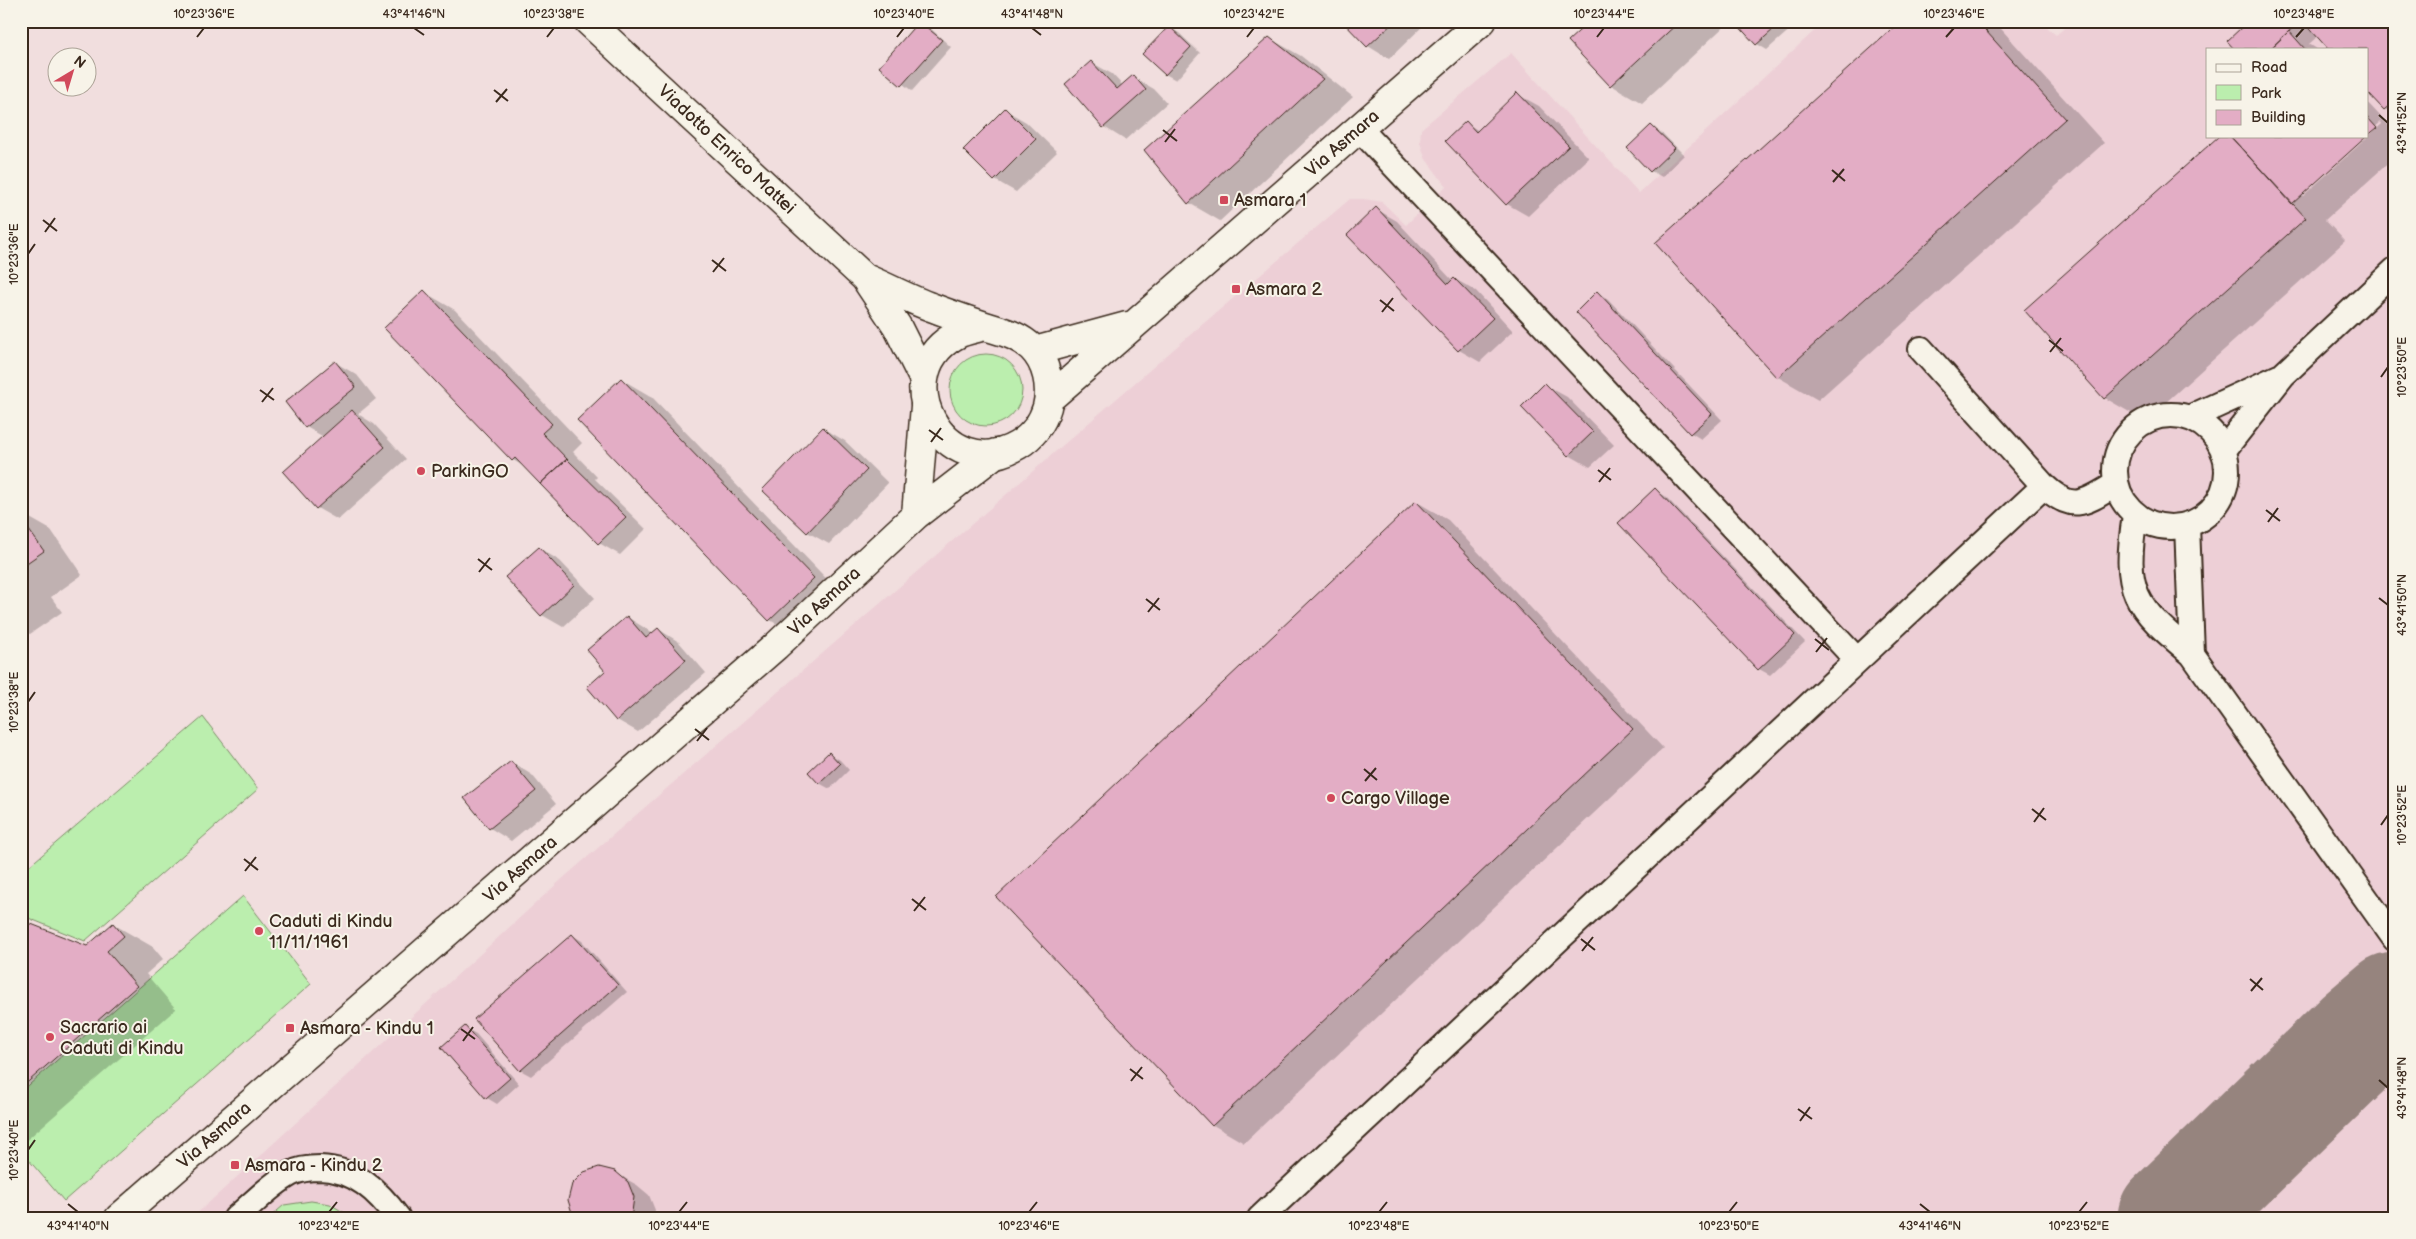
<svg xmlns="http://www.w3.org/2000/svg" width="2416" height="1239" font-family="'Balsamiq Sans',sans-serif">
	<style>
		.built { fill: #edcfd6; fill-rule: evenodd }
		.green { fill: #bbeeae; stroke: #7b8c66 }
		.shadow { fill: #0003 }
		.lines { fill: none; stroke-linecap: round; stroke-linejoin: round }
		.taxiway { stroke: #96847e; stroke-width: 111 }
		.building { fill: #e3adc5; stroke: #3b2a1e }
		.service-casing { stroke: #3b2a1e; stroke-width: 28 }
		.minor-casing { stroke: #3b2a1e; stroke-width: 31 }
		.tertiary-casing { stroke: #3b2a1e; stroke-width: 31 }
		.service { stroke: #f7f3e8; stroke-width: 24 }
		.minor { stroke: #f7f3e8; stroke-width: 28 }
		.tertiary { stroke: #f7f3e8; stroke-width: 28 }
		.ticks { fill: none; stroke: #3b2a1e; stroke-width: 2 }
		.poi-dot { fill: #d1495b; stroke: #f7f3e8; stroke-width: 2 }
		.labels { text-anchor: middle; stroke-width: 4; stroke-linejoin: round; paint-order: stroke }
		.street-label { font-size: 18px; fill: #3b2a1e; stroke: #f7f3e8 }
		.poi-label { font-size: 18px; fill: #3b2a1e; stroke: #f7f3e8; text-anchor: start }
		.neatline { fill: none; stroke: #3b2a1e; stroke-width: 2 }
		.ticks-label { font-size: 12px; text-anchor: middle; fill: #3b2a1e }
	</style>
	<rect width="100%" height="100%" fill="#f1dede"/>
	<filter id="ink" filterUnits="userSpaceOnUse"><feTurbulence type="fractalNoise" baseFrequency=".02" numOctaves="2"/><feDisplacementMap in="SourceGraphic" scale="10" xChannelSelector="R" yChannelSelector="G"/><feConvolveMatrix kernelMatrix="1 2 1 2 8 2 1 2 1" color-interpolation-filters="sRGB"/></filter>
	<g filter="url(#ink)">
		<!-- built -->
		<path class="built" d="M 1825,21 L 2040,21 L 2056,35 L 2073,21 L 2395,21 L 2395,1218 L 192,1218 L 561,880 L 1197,329 L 1350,199 L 1364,199 L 1382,202 L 1406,225 L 1446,186 L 1425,158 L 1420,142 L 1421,129 L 1511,53 L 1639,193 ZM 2207,49 L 2367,49 L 2367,136 L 2207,136 Z"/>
		<!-- green -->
		<path class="green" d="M950 390a36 36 0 1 1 72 0a36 36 0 1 1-72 0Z
			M 203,717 L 258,789 L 85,941 L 21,915 L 21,873 Z
			M 243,896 L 311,984 L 64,1201 L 21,1151 L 21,1092 Z
			M 311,1201 L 330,1204 L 353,1218 L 269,1218 L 284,1205 Z"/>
		<!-- shadow -->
		<path class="shadow" d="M 1280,21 L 1289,21 L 1286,25 Z
			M 1344,21 L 1428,21 L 1389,59 L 1368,46 Z
			M 1591,21 L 1730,21 L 1642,103 L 1611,85 Z
			M 1735,21 L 1790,21 L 1794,26 L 1767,50 L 1757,44 Z
			M 1903,21 L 1994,21 L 2104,143 L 1818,400 L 1778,377 Z
			M 2239,21 L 2395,21 L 2395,115 L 2385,109 L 2367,49 L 2318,36 L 2309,44 L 2317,49 L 2236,49 L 2244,27 Z
			M 920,22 L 930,28 L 951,47 L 912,91 L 880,66 Z
			M 1169,27 L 1179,33 L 1200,53 L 1176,80 L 1165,74 Z
			M 1269,38 L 1301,56 L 1353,97 L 1220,221 L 1189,203 Z
			M 1091,62 L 1112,74 L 1123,86 L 1133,77 L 1154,89 L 1167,103 L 1125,140 L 1104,127 L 1066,84 Z
			M 1517,94 L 1539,106 L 1589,158 L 1528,216 L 1507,204 L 1466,123 L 1479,131 Z
			M 2367,102 L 2395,132 L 2395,157 L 2325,220 L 2345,241 L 2145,421 L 2105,398 L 2301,194 L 2303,196 L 2382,124 L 2381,122 L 2367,134 Z
			M 1005,110 L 1026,122 L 1057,152 L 1016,192 L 995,180 L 965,150 Z
			M 1651,127 L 1662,133 L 1684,155 L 1662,177 L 1651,171 L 1629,148 Z
			M 1376,209 L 1397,221 L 1453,281 L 1455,279 L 1476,291 L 1513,331 L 1480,362 L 1459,350 Z
			M 424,292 L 455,310 L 582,443 L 573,452 L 597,477 L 595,479 L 646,529 L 620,555 L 599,543 L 525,467 L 513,460 Z
			M 1598,293 L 1608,299 L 1722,420 L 1701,439 L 1691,433 Z
			M 336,363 L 357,375 L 376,399 L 358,414 L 374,424 L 406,459 L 338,520 L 317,508 L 324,437 L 306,427 Z
			M 621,379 L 652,397 L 844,597 L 801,638 L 770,620 Z
			M 1545,385 L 1567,397 L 1614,445 L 1590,467 L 1569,455 L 1523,407 Z
			M 823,428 L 845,441 L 888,483 L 829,544 L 807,532 Z
			M 1655,490 L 1665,496 L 1805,642 L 1770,675 L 1759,669 Z
			M 1417,502 L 1448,520 L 1663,748 L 1244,1143 L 1213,1125 L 998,897 Z
			M 21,513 L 51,530 L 82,575 L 51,597 L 62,612 L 30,634 L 21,631 Z
			M 539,548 L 560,561 L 595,598 L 563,627 L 542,615 Z
			M 627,617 L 648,630 L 652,634 L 658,629 L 679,642 L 706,673 L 638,732 L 617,720 L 607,671 Z
			M 830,754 L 840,760 L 849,770 L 830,789 L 819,783 Z
			M 511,762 L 532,775 L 556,804 L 511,841 L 490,828 L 466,799 Z
			M 21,921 L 87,948 L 113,924 L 153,947 L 163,959 L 146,974 L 176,1009 L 21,1145 Z
			M 572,935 L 582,941 L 627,992 L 531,1076 L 520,1070 Z
			M 465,1028 L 476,1034 L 519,1084 L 497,1104 L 487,1098 Z
			M 608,1169 L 637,1185 L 649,1195 L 655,1210 L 654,1218 L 576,1218 L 592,1170 Z"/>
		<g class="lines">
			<!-- taxiway -->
			<path class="taxiway" d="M 2173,1218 L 2361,1036 L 2395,1007"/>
		</g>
		<!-- building -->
		<path class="building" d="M 919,21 L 942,40 L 901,86 L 879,67 Z
			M 1342,21 L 1395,21 L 1367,47 Z
			M 1590,21 L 1680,21 L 1610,86 L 1568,41 Z
			M 1734,21 L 1783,21 L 1756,45 Z
			M 1901,21 L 1977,21 L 2065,119 L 1777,378 L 1655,243 Z
			M 2237,21 L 2300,21 L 2270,49 L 2234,49 L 2227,41 L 2242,27 Z
			M 2303,21 L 2395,21 L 2395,100 L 2384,110 L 2367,92 L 2367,49 L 2328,49 Z
			M 1169,26 L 1191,47 L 1165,75 L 1142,54 Z
			M 2289,31 L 2305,49 L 2270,49 Z
			M 1269,37 L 1323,79 L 1188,204 L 1144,150 Z
			M 1091,61 L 1117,89 L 1133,75 L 1146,90 L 1103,128 L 1065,84 Z
			M 1517,92 L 1569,146 L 1506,205 L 1445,141 L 1466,121 L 1476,132 Z
			M 1005,108 L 1036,139 L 994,181 L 963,150 Z
			M 2367,117 L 2377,128 L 2367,136 Z
			M 1651,125 L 1675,148 L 1650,172 L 1627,148 Z
			M 2219,136 L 2230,136 L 2306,218 L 2104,399 L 2024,310 Z
			M 2230,136 L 2367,136 L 2292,204 Z
			M 1376,207 L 1448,284 L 1454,278 L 1493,318 L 1458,351 L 1347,235 Z
			M 424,290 L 552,424 L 542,433 L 567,459 L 540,484 L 515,458 L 512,461 L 384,328 Z
			M 1597,291 L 1712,414 L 1690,434 L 1576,312 Z
			M 335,361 L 356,387 L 305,428 L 285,402 Z
			M 621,378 L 814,578 L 769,621 L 577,420 Z
			M 1545,383 L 1593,432 L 1568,456 L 1521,407 Z
			M 352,410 L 385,447 L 316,509 L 283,472 Z
			M 823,427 L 867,470 L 807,533 L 762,490 Z
			M 567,459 L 626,517 L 598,544 L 540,484 Z
			M 1655,488 L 1795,635 L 1758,670 L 1618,523 Z
			M 1416,501 L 1633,729 L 1212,1126 L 996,897 Z
			M 21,519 L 44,551 L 21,567 Z
			M 539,547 L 574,585 L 541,616 L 505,577 Z
			M 627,616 L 646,638 L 658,628 L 686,660 L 616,721 L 587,687 L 605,671 L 587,650 Z
			M 829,752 L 840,764 L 819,784 L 808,772 Z
			M 511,761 L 536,791 L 489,829 L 464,798 Z
			M 21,920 L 87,946 L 113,923 L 124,936 L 107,951 L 137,986 L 21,1088 Z
			M 572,934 L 618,985 L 520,1071 L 474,1019 Z
			M 465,1026 L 510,1078 L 486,1099 L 441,1047 Z
			M 599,1167 L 615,1171 L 628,1182 L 634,1197 L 632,1212 L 628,1218 L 574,1218 L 573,1216 L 568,1200 L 572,1184 L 584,1172 Z"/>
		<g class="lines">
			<!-- service casing -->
			<g class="service-casing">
				<path id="service" d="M 1359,128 L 1857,660
					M2115 471a56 56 0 1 1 112 0a56 56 0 1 1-112 0Z
					M 2189,418 L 2279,377
					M 2223,451 L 2283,375 L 2395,270
					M 2044,486 C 2073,513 2085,503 2116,484
					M 2135,515 C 2123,592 2133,605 2192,654 L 2395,939
					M 2187,525 L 2192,654
					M 236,1218 C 254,1203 270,1185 290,1174 C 299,1169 310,1168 320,1168 C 355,1169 378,1191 398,1218
					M 1260,1218 L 2044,486 L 1921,349"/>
			</g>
			<!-- minor casing -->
			<g class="minor-casing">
				<path id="minor" d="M 916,515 L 925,406
					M 119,1218 L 776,646 L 916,515 L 996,453"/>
			</g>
			<!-- tertiary casing -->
			<g class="tertiary-casing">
				<path id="tertiary" d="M 588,21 L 865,278 L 897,326 L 924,380
					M 865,278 C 887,287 909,299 931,307 C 949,314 967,320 985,326 C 1003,332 1017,334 1032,348 C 1047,363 1052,387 1047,407 C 1042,424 1033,436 1018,445 C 944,489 881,371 960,333 C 967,330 977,328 985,326
					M 1035,351 L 1127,326
					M 1049,399 L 1482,21"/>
			</g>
			<!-- service -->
			<use href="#service" class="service"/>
			<!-- minor -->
			<use href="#minor" class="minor"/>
			<!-- tertiary -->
			<use href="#tertiary" class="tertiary"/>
		</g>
	</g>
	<!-- ticks -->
	<path class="ticks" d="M 414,28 L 424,35M 1032,28 L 1041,35M 197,37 L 204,28M 547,37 L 554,28M 897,37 L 904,28M 1247,37 L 1254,28M 1597,37 L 1604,28M 1946,37 L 1954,28M 2296,37 L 2304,28M 494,90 L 508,101M 496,102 L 507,89M 2379,115 L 2388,123M 1163,130 L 1177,141M 1165,142 L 1175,129M 1832,170 L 1845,181M 1833,182 L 1844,169M 43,220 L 57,231M 45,232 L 55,218M 28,254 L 35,244M 712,260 L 726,271M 713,272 L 724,258M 1380,300 L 1394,311M 1382,312 L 1393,298M 2049,340 L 2063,351M 2050,352 L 2061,338M 2381,377 L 2388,367M 260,390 L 274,400M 262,402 L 273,388M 929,430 L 943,440M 931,442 L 941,428M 1598,470 L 1611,480M 1599,482 L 1610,468M 2266,510 L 2280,521M 2268,522 L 2278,508M 478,559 L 492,570M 479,572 L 490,558M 2379,598 L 2388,605M 1146,599 L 1160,610M 1148,612 L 1159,598M 1815,639 L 1829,650M 1816,652 L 1827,638M 28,702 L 35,692M 695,729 L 709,740M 697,741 L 707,728M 1364,769 L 1377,780M 1365,781 L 1376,768M 2032,809 L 2046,820M 2034,822 L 2044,808M 2381,825 L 2388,815M 244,859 L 258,870M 245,871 L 256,857M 912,899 L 926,910M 914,911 L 925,897M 1581,939 L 1595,950M 1582,951 L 1593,937M 2250,979 L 2263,990M 2251,991 L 2262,978M 461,1029 L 475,1039M 463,1041 L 473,1027M 1130,1069 L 1143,1079M 2379,1080 L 2388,1088M 1131,1081 L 1142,1067M 1798,1109 L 1812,1119M 1800,1121 L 1810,1107M 28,1150 L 35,1140M 68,1204 L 78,1212M 1920,1204 L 1930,1212M 329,1212 L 337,1202M 679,1212 L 687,1202M 1029,1212 L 1037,1202M 1379,1212 L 1387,1202M 1729,1212 L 1737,1202M 2079,1212 L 2087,1202"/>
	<!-- markers -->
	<g class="poi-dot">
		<rect x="1219" y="195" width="10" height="10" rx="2.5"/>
		<rect x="1231" y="284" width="10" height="10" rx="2.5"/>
		<circle cx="421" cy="471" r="5"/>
		<circle cx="1331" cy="798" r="5"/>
		<circle cx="259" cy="931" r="5"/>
		<rect x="285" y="1023" width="10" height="10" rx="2.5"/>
		<circle cx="50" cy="1037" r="5"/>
		<rect x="230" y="1160" width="10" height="10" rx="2.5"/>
	</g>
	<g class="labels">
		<!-- street labels -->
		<g class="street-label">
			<text transform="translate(1342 143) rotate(-41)" y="6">Via Asmara</text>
			<text transform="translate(727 149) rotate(43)" y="6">Viadotto Enrico Mattei</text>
			<text transform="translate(824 601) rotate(-43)" y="6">Via Asmara</text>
			<text transform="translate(520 869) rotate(-41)" y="6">Via Asmara</text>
			<text transform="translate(214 1135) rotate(-41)" y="6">Via Asmara</text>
		</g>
		<!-- poi labels -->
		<g class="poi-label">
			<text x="1234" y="206">Asmara 1</text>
			<text x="1246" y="295">Asmara 2</text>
			<text x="431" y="477">ParkinGO</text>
			<text x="1341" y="804">Cargo Village</text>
			<text x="269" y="927">Caduti di Kindu<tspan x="269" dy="21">11/11/1961</tspan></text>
			<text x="60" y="1033">Sacrario ai<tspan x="60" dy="21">Caduti di Kindu</tspan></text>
			<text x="300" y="1034">Asmara - Kindu 1</text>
			<text x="245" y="1171">Asmara - Kindu 2</text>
		</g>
	</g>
	<!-- margin -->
	<rect width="2416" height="1239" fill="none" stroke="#f7f3e8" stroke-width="55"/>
	<!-- legend -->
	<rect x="2206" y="48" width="162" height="90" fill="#f7f3e8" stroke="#aca397"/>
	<rect x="2216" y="64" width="25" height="8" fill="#f7f3e8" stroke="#aca397"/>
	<text x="2251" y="72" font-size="15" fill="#3b2a1e">Road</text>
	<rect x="2216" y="85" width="25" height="15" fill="#bbeeae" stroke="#aca397"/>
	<text x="2251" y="98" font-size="15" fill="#3b2a1e">Park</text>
	<rect x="2216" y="110" width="25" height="15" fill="#e3adc5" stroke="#aca397"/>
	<text x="2251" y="122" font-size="15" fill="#3b2a1e">Building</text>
	<!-- north arrow -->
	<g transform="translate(72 72) rotate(38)"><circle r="24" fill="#f7f3e8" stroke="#aca397"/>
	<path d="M0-4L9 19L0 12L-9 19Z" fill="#d1495b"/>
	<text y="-8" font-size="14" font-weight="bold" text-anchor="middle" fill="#3b2a1e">N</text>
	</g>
	<rect x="28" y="28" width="2360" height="1184" class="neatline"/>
	<g class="ticks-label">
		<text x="204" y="18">10°23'36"E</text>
		<text x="414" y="18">43°41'46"N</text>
		<text x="554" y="18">10°23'38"E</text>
		<text x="904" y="18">10°23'40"E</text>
		<text x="1032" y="18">43°41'48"N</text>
		<text x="1254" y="18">10°23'42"E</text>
		<text x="1604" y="18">10°23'44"E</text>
		<text x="1954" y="18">10°23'46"E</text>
		<text x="2304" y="18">10°23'48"E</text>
		<text transform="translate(2402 123) rotate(-90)" y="4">43°41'52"N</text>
		<text transform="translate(14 254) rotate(-90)" y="4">10°23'36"E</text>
		<text transform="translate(2402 367) rotate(-90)" y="4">10°23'50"E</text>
		<text transform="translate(2402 605) rotate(-90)" y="4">43°41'50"N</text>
		<text transform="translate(14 702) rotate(-90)" y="4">10°23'38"E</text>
		<text transform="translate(2402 815) rotate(-90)" y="4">10°23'52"E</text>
		<text transform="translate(2402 1088) rotate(-90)" y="4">43°41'48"N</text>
		<text transform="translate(14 1150) rotate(-90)" y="4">10°23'40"E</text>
		<text x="78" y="1230">43°41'40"N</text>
		<text x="329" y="1230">10°23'42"E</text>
		<text x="679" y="1230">10°23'44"E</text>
		<text x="1029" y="1230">10°23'46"E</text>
		<text x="1379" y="1230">10°23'48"E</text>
		<text x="1729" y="1230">10°23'50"E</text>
		<text x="1930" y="1230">43°41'46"N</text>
		<text x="2079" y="1230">10°23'52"E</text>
	</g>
</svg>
